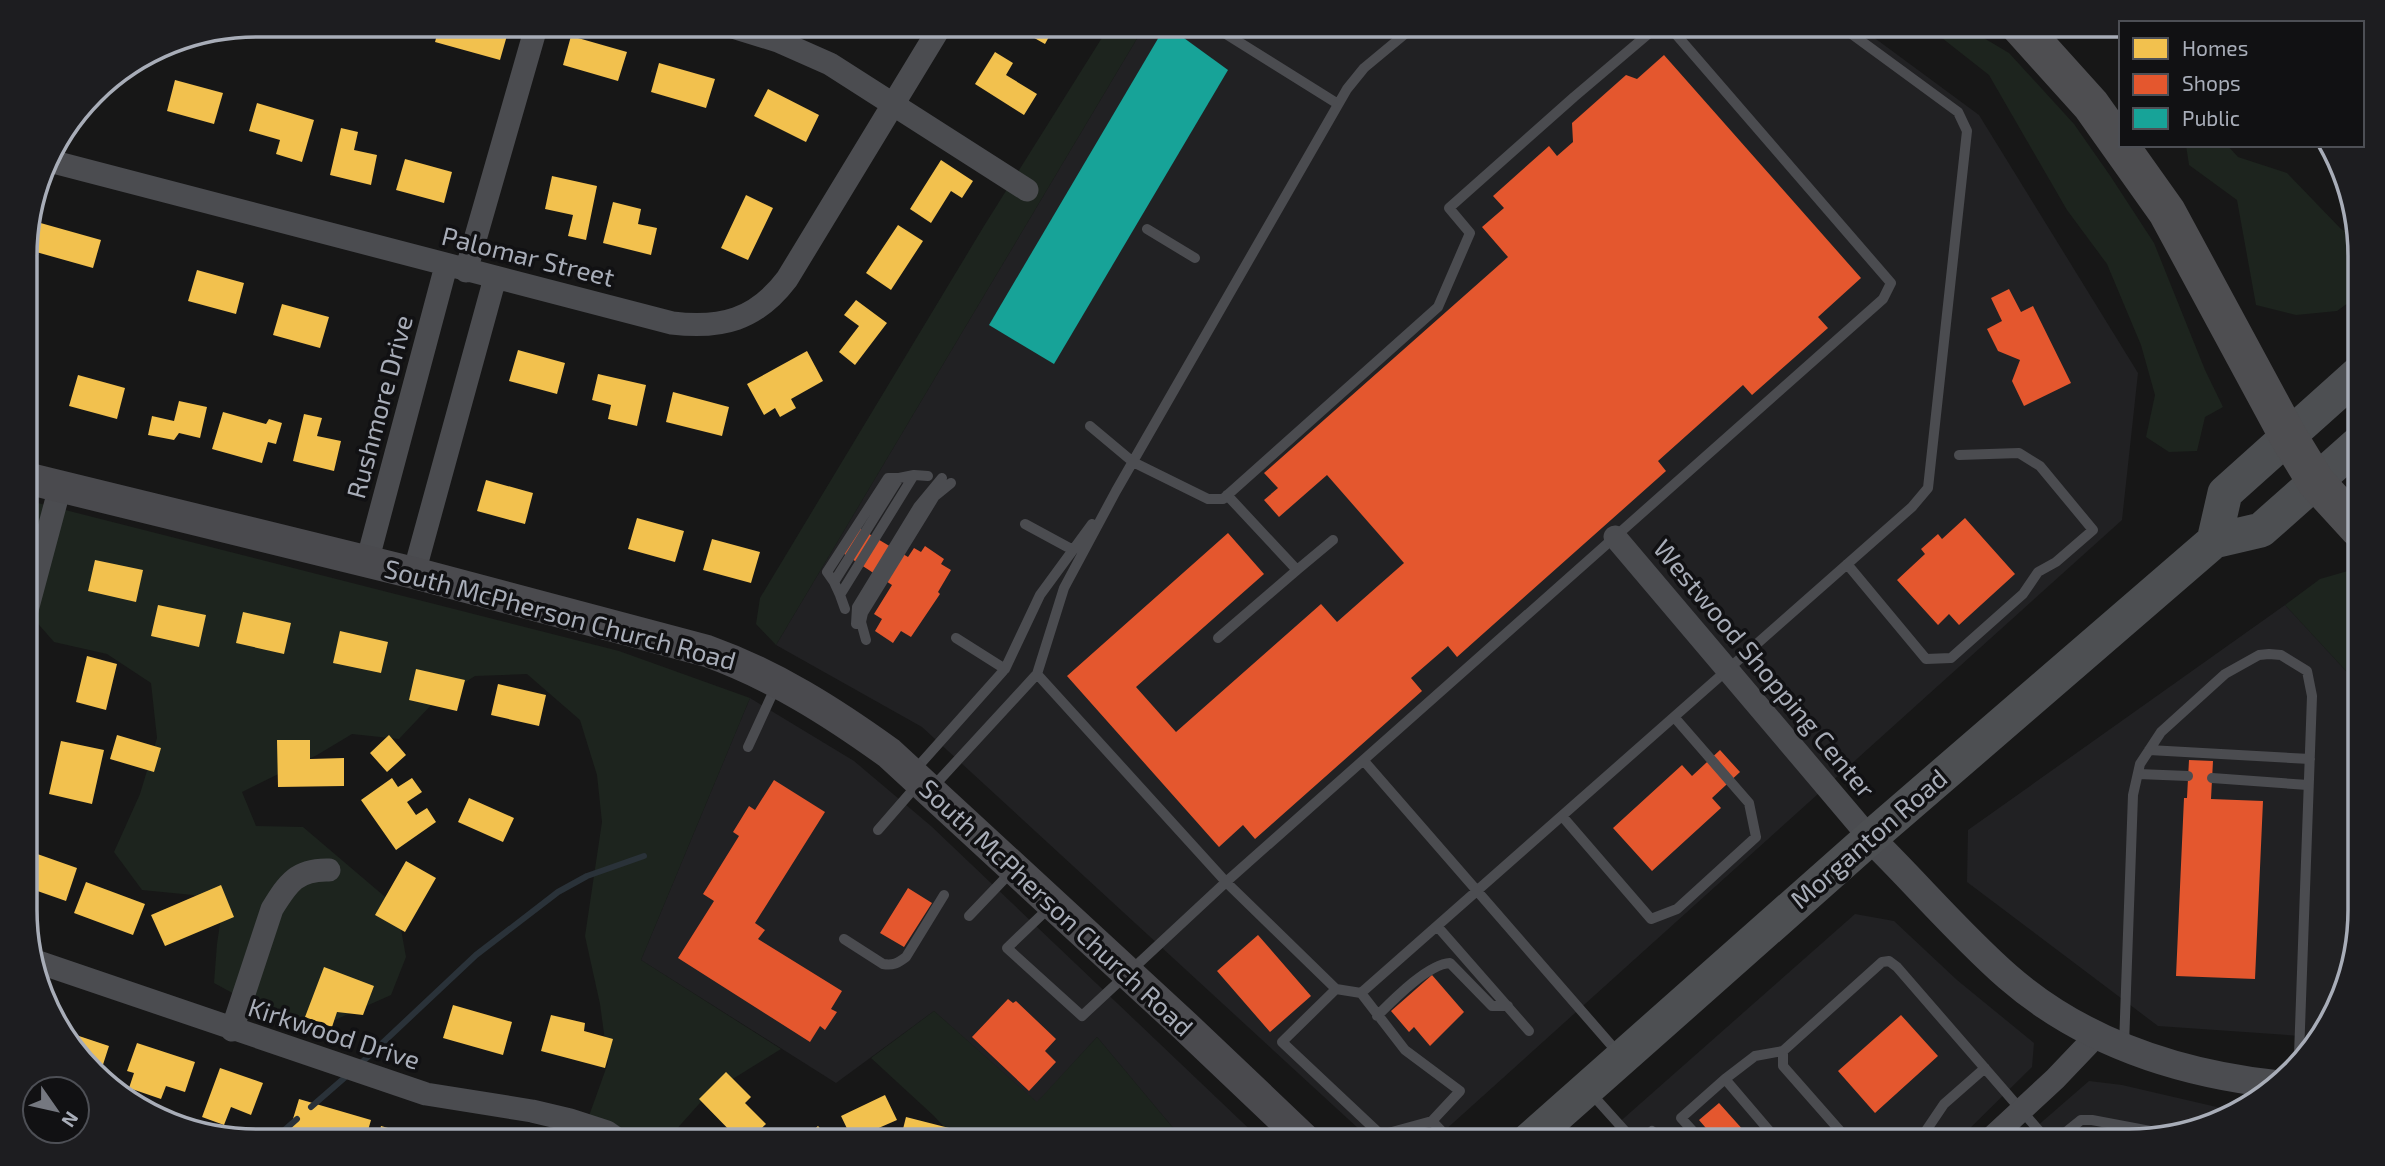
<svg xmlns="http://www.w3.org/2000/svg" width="2385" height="1166" font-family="'Exo 2',sans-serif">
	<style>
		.built { fill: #212123 }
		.green { fill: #1d241e }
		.homes { fill: #f2c14e }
		.shops { fill: #e4572e }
		.public { fill: #17a398 }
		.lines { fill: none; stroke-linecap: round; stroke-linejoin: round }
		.stream { stroke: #2a3239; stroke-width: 6 }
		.service { stroke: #4b4c50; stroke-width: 10 }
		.minor { stroke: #4b4c50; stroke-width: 23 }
		.tertiary { stroke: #4b4c50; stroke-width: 28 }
		.secondary { stroke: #4a4a4e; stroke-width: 32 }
		.primary { stroke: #4d4f52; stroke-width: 35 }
		.motorway { stroke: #4e4e51; stroke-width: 38 }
		.labels { text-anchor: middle; stroke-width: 7; stroke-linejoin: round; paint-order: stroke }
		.street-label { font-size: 26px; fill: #a8adb8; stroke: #111113 }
		.rim { fill: none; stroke: #a8adb8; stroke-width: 3.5 }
	</style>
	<rect width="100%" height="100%" fill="#171717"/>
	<!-- built -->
	<path class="built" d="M 1145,25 L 1857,25 L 1979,115 L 2138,373 L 2122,520 L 1433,1141 L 1372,1141 L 922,727 L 776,645 Z
		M 2285,605 L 2360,686 L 2360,911 L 2337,1012 L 2315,1037 L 2158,1026 L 1967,882 L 1968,830 Z
		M 750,698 L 854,761 L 931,826 L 1262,1141 L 1184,1141 L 1097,1037 L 1037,1103 L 934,1011 L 836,1083 L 641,960 Z
		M 1855,914 L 1894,921 L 1957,980 L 2034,1043 L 2032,1067 L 1957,1141 L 1598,1141 Z
		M 2089,1081 L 2122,1085 L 2234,1111 L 2144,1141 L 2020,1141 Z"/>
	<!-- green -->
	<path class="green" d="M 1110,25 L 1145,25 L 776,645 L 756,624 L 760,598 L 984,226 Z
		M 1937,25 L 1962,25 L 2009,53 L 2074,124 L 2111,177 L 2154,243 L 2205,370 L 2223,407 L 2205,417 L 2197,451 L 2169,452 L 2146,437 L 2155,395 L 2141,345 L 2107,264 L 2067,210 L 1989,75 L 1942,38 Z
		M 2186,145 L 2227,145 L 2238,157 L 2287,173 L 2341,229 L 2359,239 L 2359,295 L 2337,311 L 2296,315 L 2256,305 L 2237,200 L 2189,165 Z
		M 26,500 L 619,651 L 750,698 L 641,960 L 781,1049 L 707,1095 L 666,1141 L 580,1141 L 608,1063 L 600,1004 L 585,936 L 602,822 L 597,775 L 580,720 L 527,674 L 475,676 L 434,702 L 399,739 L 352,734 L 317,755 L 242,792 L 256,826 L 303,827 L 397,907 L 406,957 L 391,995 L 328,1023 L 271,1014 L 214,983 L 217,944 L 222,911 L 193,895 L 142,890 L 114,852 L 140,794 L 157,738 L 151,683 L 107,654 L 54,642 L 26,610 Z
		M 2358,568 L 2360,569 L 2360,686 L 2285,605 L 2320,579 Z
		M 934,1011 L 1037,1102 L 1097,1037 L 1184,1141 L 957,1141 L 934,1116 L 871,1058 Z"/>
	<!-- homes -->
	<path class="homes" d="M 374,24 L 419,24 L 416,37 Z
		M 440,24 L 483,24 L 508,32 L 500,60 L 435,42 Z
		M 1023,24 L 1056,24 L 1045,44 L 1020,30 Z
		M 571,36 L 627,52 L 618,81 L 563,65 Z
		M 995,52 L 1013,63 L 1006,75 L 1037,94 L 1024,115 L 975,84 Z
		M 659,63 L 715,79 L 706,108 L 651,92 Z
		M 175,80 L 223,93 L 214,124 L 167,111 Z
		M 768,89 L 819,115 L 806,142 L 754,116 Z
		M 257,103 L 314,120 L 302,162 L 276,154 L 280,140 L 249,131 Z
		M 341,128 L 358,132 L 354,150 L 377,155 L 371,185 L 330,175 Z
		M 405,159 L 452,172 L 444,203 L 396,190 Z
		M 941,160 L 973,181 L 962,198 L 951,191 L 931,223 L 910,209 Z
		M 552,176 L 597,186 L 586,240 L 568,236 L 573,215 L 545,209 Z
		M 746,195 L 773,208 L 748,260 L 721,248 Z
		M 613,202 L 641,209 L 638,224 L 657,228 L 651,255 L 603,243 Z
		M 37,222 L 101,240 L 93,268 L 29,250 Z
		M 898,225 L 923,241 L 891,290 L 866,273 Z
		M 197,270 L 244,283 L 236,314 L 188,301 Z
		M 856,300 L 887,323 L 855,365 L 839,352 L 859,326 L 844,315 Z
		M 282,304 L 329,317 L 320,348 L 273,335 Z
		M 518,350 L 565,363 L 557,394 L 509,381 Z
		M 807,351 L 823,381 L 791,399 L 796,408 L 780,417 L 775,408 L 764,415 L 747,384 Z
		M 598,374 L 646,385 L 637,426 L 608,419 L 611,405 L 592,400 Z
		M 78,375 L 125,388 L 117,419 L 69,406 Z
		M 673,392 L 729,407 L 722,436 L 666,422 Z
		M 179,401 L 207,407 L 200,438 L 179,433 L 174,440 L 148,435 L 152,416 L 174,421 Z
		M 223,412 L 266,424 L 269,419 L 282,423 L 276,444 L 268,442 L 262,463 L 212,449 Z
		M 304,414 L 322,418 L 317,436 L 341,441 L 334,471 L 293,461 Z
		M 486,480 L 533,493 L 525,524 L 477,511 Z
		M 637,518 L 684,531 L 675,562 L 628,549 Z
		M 712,539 L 760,552 L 751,583 L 703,570 Z
		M 95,560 L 143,570 L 136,602 L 88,591 Z
		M 158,605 L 206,615 L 199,647 L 151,636 Z
		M 243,612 L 291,623 L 284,654 L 236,643 Z
		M 340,631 L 388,642 L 381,673 L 333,663 Z
		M 87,656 L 117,664 L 106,710 L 76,702 Z
		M 416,669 L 465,680 L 457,711 L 409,700 Z
		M 498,684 L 546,695 L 539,726 L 491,715 Z
		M 117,735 L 161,748 L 154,772 L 110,759 Z
		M 389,735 L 406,755 L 387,772 L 370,753 Z
		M 277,740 L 310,740 L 310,759 L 344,758 L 344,786 L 278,787 Z
		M 61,741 L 104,750 L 92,804 L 49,794 Z
		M 392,778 L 398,787 L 412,778 L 422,792 L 407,802 L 416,815 L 427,808 L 436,822 L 396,850 L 361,800 Z
		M 469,798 L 514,818 L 503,842 L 458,822 Z
		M 26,850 L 77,868 L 66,901 L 26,887 Z
		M 406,861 L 436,878 L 405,932 L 375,915 Z
		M 86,882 L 145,904 L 133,935 L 74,913 Z
		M 221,885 L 234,917 L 165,946 L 151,915 Z
		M 324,967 L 374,986 L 363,1015 L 337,1012 L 332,1027 L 305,1017 Z
		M 453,1005 L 512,1022 L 503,1055 L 443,1038 Z
		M 551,1015 L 585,1023 L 584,1031 L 613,1039 L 605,1068 L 541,1051 Z
		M 64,1031 L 109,1046 L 100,1074 L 72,1051 Z
		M 137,1043 L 195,1062 L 185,1092 L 166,1086 L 161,1099 L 129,1088 L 134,1073 L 127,1071 Z
		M 220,1068 L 263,1083 L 251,1115 L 231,1107 L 224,1125 L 202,1117 Z
		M 726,1072 L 751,1097 L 745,1103 L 766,1124 L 748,1141 L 740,1141 L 699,1099 Z
		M 885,1095 L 897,1120 L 874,1130 L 879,1141 L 853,1141 L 841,1116 Z
		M 299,1099 L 371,1120 L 365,1141 L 321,1141 L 289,1132 Z
		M 906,1117 L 953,1129 L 950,1141 L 900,1141 Z
		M 381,1126 L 434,1141 L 377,1141 Z
		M 818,1126 L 831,1141 L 801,1141 Z"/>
	<!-- shops -->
	<path class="shops" d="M 1664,55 L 1861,278 L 1818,317 L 1828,328 L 1752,395 L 1743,385 L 1658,461 L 1666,471 L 1457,657 L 1448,646 L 1411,678 L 1422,691 L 1255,839 L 1243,825 L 1219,847 L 1067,676 L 1228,533 L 1264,574 L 1136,687 L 1176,732 L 1321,604 L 1337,622 L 1404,563 L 1327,475 L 1279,517 L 1264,500 L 1278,488 L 1264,473 L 1508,257 L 1482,227 L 1504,208 L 1493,196 L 1549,146 L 1557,156 L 1573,142 L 1572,123 L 1626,75 L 1637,79 Z
		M 2009,289 L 2021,312 L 2033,306 L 2071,383 L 2024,406 L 2012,381 L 2020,360 L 1998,351 L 1987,329 L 2002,321 L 1991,298 Z
		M 1965,518 L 2015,574 L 1959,625 L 1949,614 L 1938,625 L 1897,580 L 1925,554 L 1921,549 L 1938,534 L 1942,539 Z
		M 854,525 L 908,557 L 914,548 L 921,552 L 925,546 L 944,559 L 941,564 L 951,570 L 938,592 L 940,594 L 911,637 L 901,631 L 893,643 L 875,631 L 882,619 L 874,614 L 892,585 L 838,550 Z
		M 1720,750 L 1740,772 L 1712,798 L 1721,808 L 1652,871 L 1613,828 L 1682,765 L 1692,776 Z
		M 2189,760 L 2213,761 L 2211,799 L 2263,801 L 2255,979 L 2176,976 L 2184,798 L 2187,798 Z
		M 774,780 L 825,812 L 755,923 L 765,930 L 758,939 L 842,991 L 831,1009 L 837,1012 L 825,1030 L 820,1026 L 810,1042 L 678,958 L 714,901 L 703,894 L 739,836 L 733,832 L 749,806 L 755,810 Z
		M 908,888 L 932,903 L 904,947 L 880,933 Z
		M 1258,935 L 1311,996 L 1270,1032 L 1217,971 Z
		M 1432,975 L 1464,1012 L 1430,1046 L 1414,1027 L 1409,1032 L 1391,1011 Z
		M 1008,999 L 1013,1003 L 1016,1001 L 1056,1039 L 1045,1051 L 1056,1062 L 1029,1091 L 972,1037 Z
		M 1901,1015 L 1938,1056 L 1875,1113 L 1838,1071 Z
		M 1719,1103 L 1753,1141 L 1717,1141 L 1699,1120 Z"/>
	<!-- public -->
	<path class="public" d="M 1166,25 L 1228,70 L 1054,364 L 989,325 Z"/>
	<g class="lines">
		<!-- stream -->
		<path class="stream" d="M 358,1066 L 476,955 L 558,892 L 587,876 L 644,856
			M 311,1107 L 350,1073
			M 272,1141 L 297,1119"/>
		<!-- service -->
		<path class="service" d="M 1210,24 L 1338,104
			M 1147,229 L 1195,258
			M 1090,426 L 1133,462 L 1208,499 L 1223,499 L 1438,307 L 1470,233 L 1449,208 L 1574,97 L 1660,24
			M 1025,524 L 1073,550
			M 1847,564 L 1926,659 L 1951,658 L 2023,594 L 2038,572 L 2056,562 L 2093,530 L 2040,466 L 2019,453 L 1959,455
			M 1297,570 L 1333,540
			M 834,582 L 827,572 L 888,478 L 899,478
			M 840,595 L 834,582 L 899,478 L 914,475
			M 845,609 L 840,595 L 914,475 L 928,476
			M 856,624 L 857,607 L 918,507 L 942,478
			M 956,638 L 1005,669
			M 1218,638 L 1297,570 L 1227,495
			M 866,640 L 861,622 L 863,613 L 935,496 L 951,483
			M 1037,674 L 1226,882 L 1336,989 L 1361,993 L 1912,507 L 1928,488 L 1967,131 L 1958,112 L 1838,24
			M 748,747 L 776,686
			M 2149,750 L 2310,759
			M 1364,761 L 1619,1054
			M 914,771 L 1005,669 L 1040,595 L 1092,524
			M 2138,774 L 2188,776
			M 2212,778 L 2308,785
			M 932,788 L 1037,674 L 1064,588 L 1116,491 L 1347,89 L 1364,68 L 1417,24
			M 1562,816 L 1651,919 L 1677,909 L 1756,837 L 1749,803 L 1675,718
			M 878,830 L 918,784
			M 1051,906 L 1007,948 L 1082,1016 L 1226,882 L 1883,299 L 1891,283 L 1667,24
			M 969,916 L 1012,871
			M 1437,926 L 1529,1031
			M 844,939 L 883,964 C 893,966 898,963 906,957 L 944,895
			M 1336,989 L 1282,1042 L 1381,1135 L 1432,1121 L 1460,1091 L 1405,1050 L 1361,993
			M 1377,1016 C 1393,1000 1428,964 1450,963 L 1492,1006 L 1508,1006
			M 2124,1045 L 2133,795 L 2140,764 L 2161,732 L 2225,674 L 2259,655 L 2269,654 L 2281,655 L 2307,671 L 2312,696 L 2299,1055
			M 1725,1079 L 1755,1056 L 1783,1051
			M 1589,1091 L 1634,1141
			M 1432,1121 L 1451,1141
			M 1640,1141 L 1652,1131 L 1662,1141
			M 1702,1141 L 1681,1118 L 1725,1079 L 1778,1141
			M 1849,1141 L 1783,1066 L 1783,1051 L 1882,962 L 1889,961 L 1897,967 L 2048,1141
			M 1919,1141 L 1944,1104 L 1985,1068
			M 2055,1141 L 2081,1120 L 2092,1120 L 2166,1134"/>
		<!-- minor -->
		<path class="minor" d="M 723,24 L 778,41 L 830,64 L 1027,190
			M 46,160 L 672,323 C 721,329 756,320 787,279 L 942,24
			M 466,271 L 537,24
			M 1615,537 L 1870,838
			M 367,562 L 446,266
			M 414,573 L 495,278
			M 26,614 L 60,487
			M 35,961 L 426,1094 L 532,1111 L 570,1120 L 607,1132 L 620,1141
			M 232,1030 L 272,909 C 288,883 297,869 329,870
			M 1988,1141 L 2055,1079 L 2096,1036"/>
		<!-- tertiary -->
		<path class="tertiary" d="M 1870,838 C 1916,883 1959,934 2008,977 C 2083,1042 2177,1073 2275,1084"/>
		<!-- secondary -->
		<path class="secondary" d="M 26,478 L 414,573 L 707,651 C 774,675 832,712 889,753 L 1185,1026 L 1306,1141"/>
		<!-- primary -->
		<path class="primary" d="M 2214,541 L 2225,493 L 2359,373
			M 1528,1141 L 1870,838 L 2214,541 L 2261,530 L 2359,443"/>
		<!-- motorway -->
		<path class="motorway" d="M 2018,24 L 2091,105 L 2167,212 L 2288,436 L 2316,482 L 2359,529"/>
	</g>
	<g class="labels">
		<!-- street labels -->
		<g class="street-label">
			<text transform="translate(528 257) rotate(14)" y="9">Palomar Street</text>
			<text transform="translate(380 407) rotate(-75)" y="9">Rushmore Drive</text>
			<text transform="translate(560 615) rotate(15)" y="9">South McPherson Church Road</text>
			<text transform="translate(1764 669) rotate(50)" y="9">Westwood Shopping Center</text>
			<text transform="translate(1869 839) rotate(-41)" y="9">Morganton Road</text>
			<text transform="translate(1056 908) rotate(43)" y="9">South McPherson Church Road</text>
			<text transform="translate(334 1034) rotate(18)" y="9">Kirkwood Drive</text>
		</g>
	</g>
	<!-- crop -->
	<path d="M0 0H2385V1166H0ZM256 37H2129A219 219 0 0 1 2348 256V910A219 219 0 0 1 2129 1129H256A219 219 0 0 1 37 910V256A219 219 0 0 1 256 37Z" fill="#1d1d20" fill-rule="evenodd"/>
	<path class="rim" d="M256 37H2129A219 219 0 0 1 2348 256V910A219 219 0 0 1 2129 1129H256A219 219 0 0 1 37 910V256A219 219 0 0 1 256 37Z"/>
	<!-- legend -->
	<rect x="2119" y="21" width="245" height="126" fill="#111113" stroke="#4d4f55" stroke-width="2"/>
	<rect x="2133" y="38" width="35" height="21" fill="#f2c14e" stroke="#4d4f55" stroke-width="2"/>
	<text x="2182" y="56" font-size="21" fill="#a8adb8">Homes</text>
	<rect x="2133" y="74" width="35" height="21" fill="#e4572e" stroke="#4d4f55" stroke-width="2"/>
	<text x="2182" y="91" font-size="21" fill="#a8adb8">Shops</text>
	<rect x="2133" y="108" width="35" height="21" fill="#17a398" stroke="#4d4f55" stroke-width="2"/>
	<text x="2182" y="126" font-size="21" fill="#a8adb8">Public</text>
	<!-- north arrow -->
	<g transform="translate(56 1110) rotate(124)"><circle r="33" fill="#111113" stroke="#4d4f55" stroke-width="2"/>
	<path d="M0-5L12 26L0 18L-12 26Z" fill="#757880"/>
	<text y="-10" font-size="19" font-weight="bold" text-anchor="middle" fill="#a8adb8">N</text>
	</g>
</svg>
